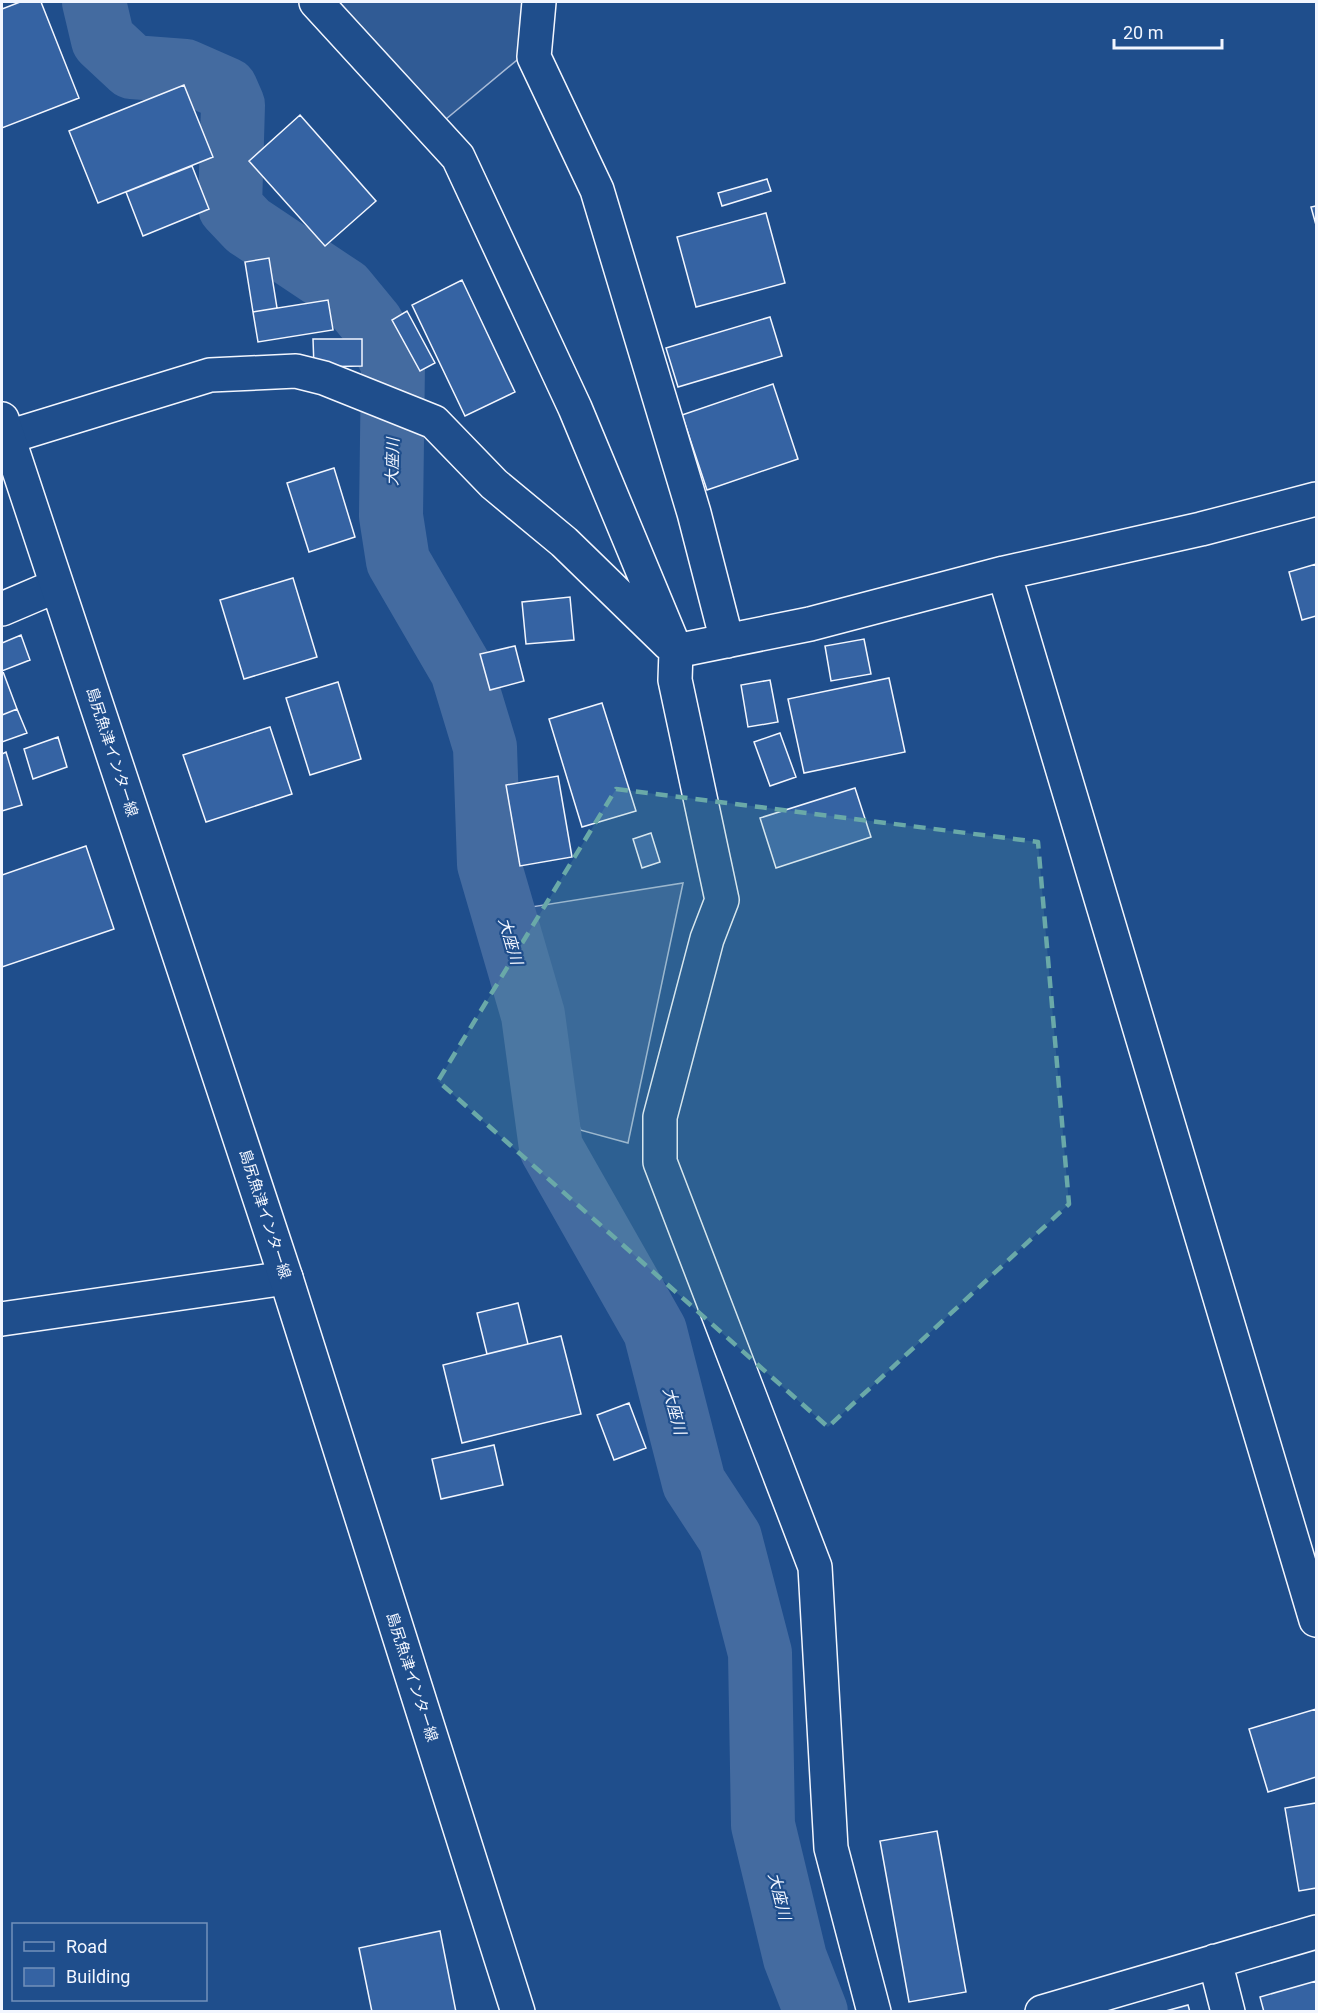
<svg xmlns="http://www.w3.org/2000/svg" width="1318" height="2013" font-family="Roboto,'Noto Sans JP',sans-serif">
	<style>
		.built { fill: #305b95; stroke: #a8bbd7; stroke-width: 1.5 }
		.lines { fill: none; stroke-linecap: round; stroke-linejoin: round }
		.river { stroke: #446ba0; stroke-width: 64 }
		.building { fill: #3563a3; stroke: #f2f6ff; stroke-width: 1.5 }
		.minor-casing { stroke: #f2f6ff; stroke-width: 36 }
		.primary-casing { stroke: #f2f6ff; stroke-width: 36 }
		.minor { stroke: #1f4e8c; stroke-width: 33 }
		.primary { stroke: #1f4e8c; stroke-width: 33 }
		.marked { fill: #6aa9a8; fill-opacity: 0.2; stroke: #6aa9a8; stroke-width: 4.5; stroke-dasharray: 12 8; stroke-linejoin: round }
		.labels { text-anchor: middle; stroke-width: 4.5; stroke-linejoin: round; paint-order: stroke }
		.street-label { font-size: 15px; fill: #f2f6ff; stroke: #1f4e8c }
		.water-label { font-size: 16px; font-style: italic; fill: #f2f6ff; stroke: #1f4e8c }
	</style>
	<rect width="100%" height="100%" fill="#1f4e8c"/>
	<!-- built -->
	<path class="built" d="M 335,2 L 526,2 L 517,60 L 446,119 Z
		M 683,883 L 628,1143 L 580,1130 L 531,907 Z"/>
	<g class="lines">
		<!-- river -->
		<path class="river" d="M 94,2 L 103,40 L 132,67 L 185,71 L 226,89 L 233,105 L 230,207 L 248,226 L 344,290 L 372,324 L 393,364 L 391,516 L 398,561 L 462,671 L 485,747 L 489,864 L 533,1015 L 551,1148 L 655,1331 L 694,1483 L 730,1538 L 760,1653 L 763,1825 L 795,1958 L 816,2012"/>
	</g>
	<!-- building -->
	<path class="building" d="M 20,2 L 41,2 L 79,98 L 2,128 L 2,9 Z
		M 184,85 L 213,157 L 98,203 L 69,131 Z
		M 300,115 L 376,201 L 325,246 L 249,161 Z
		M 192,166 L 209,209 L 143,236 L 126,192 Z
		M 767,179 L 771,191 L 722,206 L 718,193 Z
		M 1316,206 L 1316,225 L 1311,207 Z
		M 766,213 L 785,283 L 696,307 L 677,237 Z
		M 269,258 L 277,308 L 253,312 L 245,262 Z
		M 462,280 L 515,392 L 465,416 L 412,305 Z
		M 328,300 L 333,330 L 258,342 L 253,312 Z
		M 407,311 L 435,363 L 420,371 L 392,320 Z
		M 770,317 L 782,356 L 678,387 L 666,348 Z
		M 313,339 L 362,339 L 362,366 L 314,367 Z
		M 773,384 L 798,459 L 707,490 L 682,415 Z
		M 334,468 L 355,537 L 309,552 L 287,483 Z
		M 1316,564 L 1316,616 L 1302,620 L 1289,572 Z
		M 293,578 L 317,657 L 244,679 L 220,600 Z
		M 570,597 L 574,640 L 526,644 L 522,602 Z
		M 21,635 L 30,660 L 2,671 L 2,643 Z
		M 864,639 L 871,674 L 831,681 L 825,646 Z
		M 515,646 L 524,681 L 490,690 L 480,654 Z
		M 2,669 L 17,709 L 2,715 Z
		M 889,678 L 905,752 L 804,773 L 788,699 Z
		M 770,680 L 778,722 L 748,727 L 741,685 Z
		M 338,682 L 361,759 L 310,775 L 286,698 Z
		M 602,703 L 636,811 L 582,827 L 549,719 Z
		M 17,709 L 27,733 L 2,742 L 2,715 Z
		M 270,727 L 292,794 L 206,822 L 183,755 Z
		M 780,733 L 796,777 L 770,786 L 754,742 Z
		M 58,737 L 67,767 L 33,779 L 24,749 Z
		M 6,752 L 22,805 L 2,811 L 2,754 Z
		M 558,776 L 572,857 L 520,866 L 506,785 Z
		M 855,788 L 871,837 L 776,868 L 760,818 Z
		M 651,833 L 660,862 L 642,868 L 633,839 Z
		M 86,846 L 114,929 L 2,967 L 2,875 Z
		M 518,1303 L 528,1344 L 487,1354 L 477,1313 Z
		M 561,1336 L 581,1414 L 462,1443 L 443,1365 Z
		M 629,1403 L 646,1448 L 614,1460 L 597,1415 Z
		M 494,1445 L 503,1485 L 441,1499 L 432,1459 Z
		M 1316,1709 L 1316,1777 L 1268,1792 L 1249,1729 Z
		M 1316,1803 L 1316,1888 L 1299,1891 L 1285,1808 Z
		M 937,1831 L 966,1992 L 909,2002 L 880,1841 Z
		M 440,1931 L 456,2012 L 372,2012 L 359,1948 Z
		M 1316,1981 L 1316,2012 L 1264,2012 L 1260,1997 Z
		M 1188,2005 L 1190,2012 L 1162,2012 Z"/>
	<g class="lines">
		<!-- minor casing -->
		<g class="minor-casing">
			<path id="minor" d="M 316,2 L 458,157 L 575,408 L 676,651 L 675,680 L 722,900 L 707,939 L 660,1117 L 660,1162 L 815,1567 L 831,1848 L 874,2012
				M 539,2 L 534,57 L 597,190 L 694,513 L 727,641
				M 8,437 L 210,375 L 296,371 L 324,378 L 434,422 L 494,484 L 564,542 L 669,644
				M 1004,573 L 1316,1620
				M 2,609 L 56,586
				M 676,651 L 810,624 L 1004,573 L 1201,529 L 1316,499
				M 2,1319 L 286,1278
				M 1215,1961 L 1228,2012
				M 1042,2012 L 1316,1932"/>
		</g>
		<!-- primary casing -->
		<g class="primary-casing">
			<path id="primary" d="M 2,419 L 286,1278 L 518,2012"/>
		</g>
		<!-- minor -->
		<use href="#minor" class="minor"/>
		<!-- primary -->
		<use href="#primary" class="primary"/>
	</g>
	<!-- marked area -->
	<path class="marked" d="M 616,789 L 1038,842 L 1069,1204 L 828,1427 L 438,1081 Z"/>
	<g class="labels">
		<!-- street labels -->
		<g class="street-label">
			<text transform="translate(112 752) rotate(72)" y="5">島尻魚津インター線</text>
			<text transform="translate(265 1214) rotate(72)" y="5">島尻魚津インター線</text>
			<text transform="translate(412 1677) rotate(72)" y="5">島尻魚津インター線</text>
		</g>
		<!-- water labels -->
		<g class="water-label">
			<text transform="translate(392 462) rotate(-89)" y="6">大座川</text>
			<text transform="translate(511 941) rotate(74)" y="6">大座川</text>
			<text transform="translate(675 1411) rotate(75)" y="6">大座川</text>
			<text transform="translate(780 1896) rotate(76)" y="6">大座川</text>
		</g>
	</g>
	<!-- border -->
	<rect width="1318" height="2013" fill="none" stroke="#f2f6ff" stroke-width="6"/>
	<!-- legend -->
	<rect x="12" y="1923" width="195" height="78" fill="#1f4e8c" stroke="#7391ba" stroke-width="1.5"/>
	<rect x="24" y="1942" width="30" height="9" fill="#1f4e8c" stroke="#7391ba" stroke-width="1.5"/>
	<text x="66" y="1953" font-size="18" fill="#f2f6ff">Road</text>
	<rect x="24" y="1968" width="30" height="18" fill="#3563a3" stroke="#7391ba" stroke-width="1.5"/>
	<text x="66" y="1983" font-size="18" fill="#f2f6ff">Building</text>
	<!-- scale -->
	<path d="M1114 39v9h108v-9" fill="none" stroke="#f2f6ff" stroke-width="3"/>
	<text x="1123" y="39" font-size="18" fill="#f2f6ff" stroke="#1f4e8c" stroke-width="4.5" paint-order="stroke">20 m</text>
</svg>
